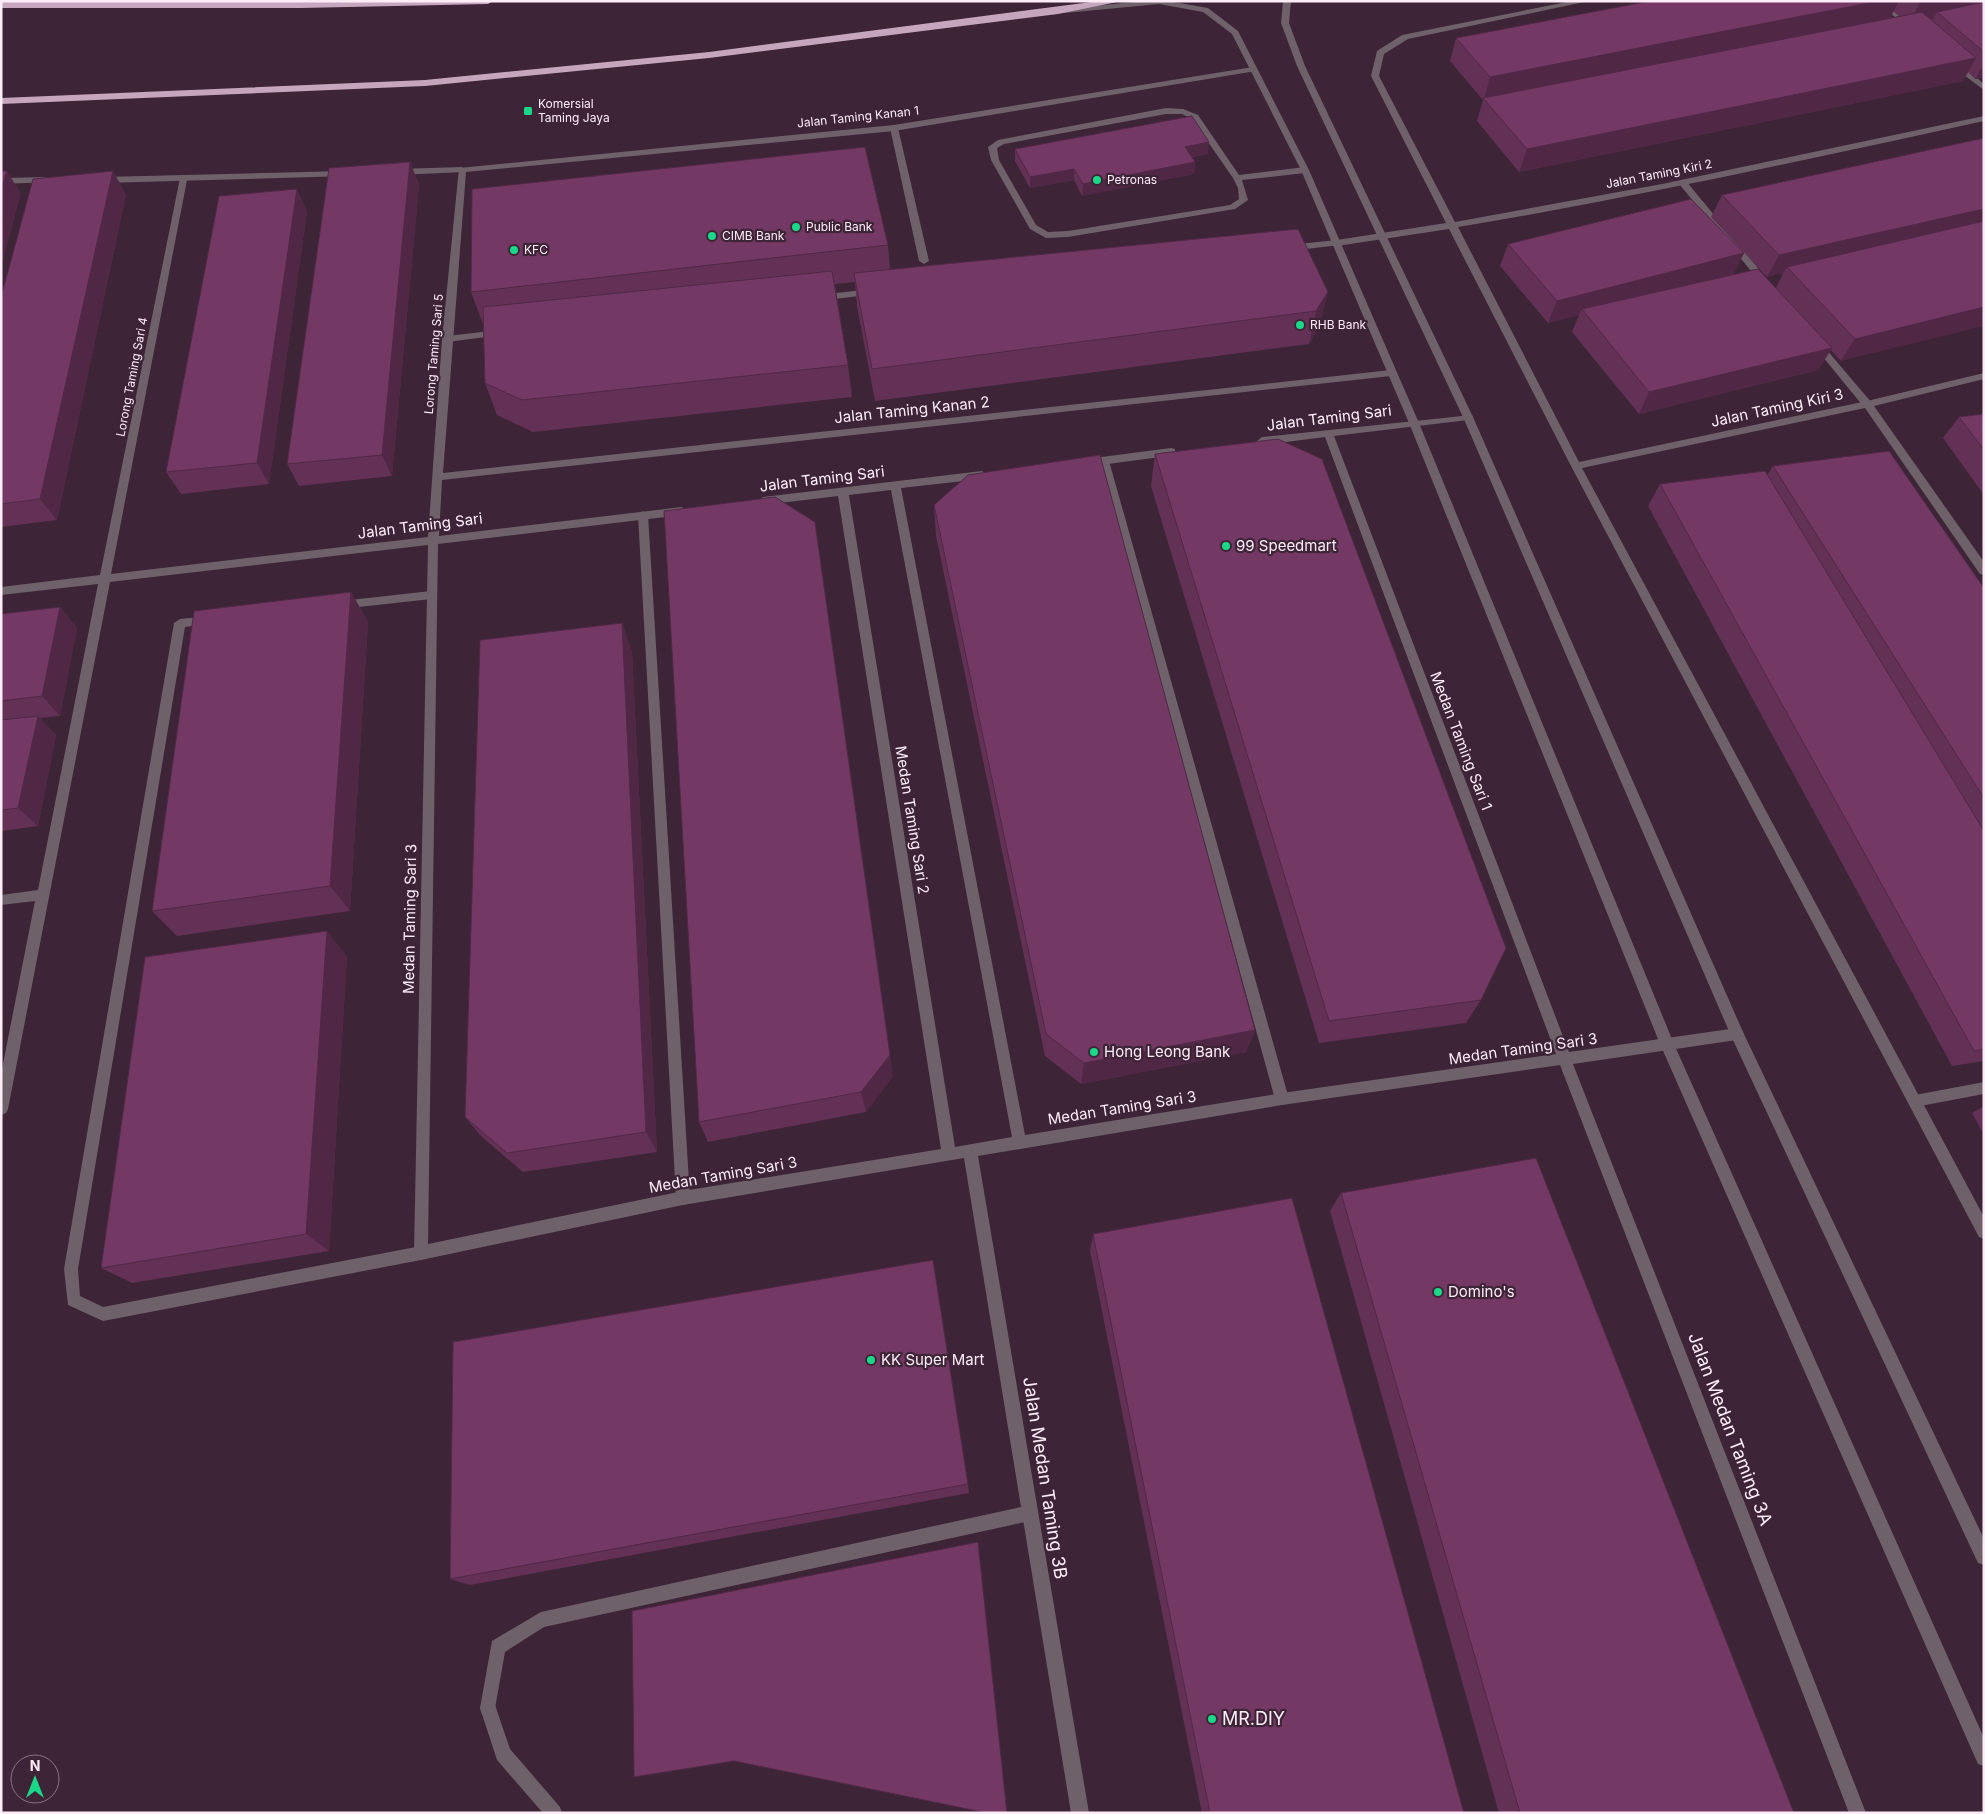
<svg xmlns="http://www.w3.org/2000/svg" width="1985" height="1814" font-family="Inter,sans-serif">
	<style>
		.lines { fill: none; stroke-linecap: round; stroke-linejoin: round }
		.service { fill: #6e616a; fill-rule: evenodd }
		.minor { fill: #6e616a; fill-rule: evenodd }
		.tertiary { fill: #6e616a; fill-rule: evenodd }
		.motorway { fill: #c6a6bc; fill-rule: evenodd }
		.wall { fill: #633156; fill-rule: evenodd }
		.shaded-wall { fill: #502846 }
		.building { fill: #733964; stroke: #502846 }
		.poi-dot { fill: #19d989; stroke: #3d2436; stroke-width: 2 }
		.labels { text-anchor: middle; stroke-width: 4.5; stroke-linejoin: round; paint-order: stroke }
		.far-poi-label { font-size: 12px; fill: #feedf8; stroke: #3d2436; text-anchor: start }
		.far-street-label { font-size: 12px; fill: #feedf8; stroke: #3d2436 }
		.street-label { font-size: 15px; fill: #feedf8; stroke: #3d2436 }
		.poi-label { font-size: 15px; fill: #feedf8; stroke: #3d2436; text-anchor: start }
		.near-street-label { font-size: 18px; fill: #feedf8; stroke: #3d2436 }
		.near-poi-label { font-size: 18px; fill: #feedf8; stroke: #3d2436; text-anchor: start }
	</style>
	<rect width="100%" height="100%" fill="#3d2436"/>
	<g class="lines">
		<!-- service -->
		<path class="service" d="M 1877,1 L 1886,1 L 1914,25 L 1914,29 L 1908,29 Z
			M 1952,62 L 1958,62 L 1984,84 L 1984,90 L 1952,66 Z
			M 1166,108 L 1183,109 L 1198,115 L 1239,175 L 1305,167 L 1309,170 L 1305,173 L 1242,180 L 1248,200 L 1235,209 L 1068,237 L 1046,238 L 1030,229 L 991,160 L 988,147 L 998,140 ZM 1166,114 L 1182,114 L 1192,119 L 1233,178 L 1238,188 L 1239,199 L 1230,205 L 1068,231 L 1048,232 L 1036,225 L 999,160 L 997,148 L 1004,144 Z
			M 894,125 L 898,128 L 929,261 L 924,264 L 919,261 L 890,128 Z
			M 462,167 L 466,170 L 465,172 L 397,175 L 393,172 L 397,169 Z
			M 345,171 L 348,172 L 348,176 L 103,183 L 99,180 L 103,177 Z
			M 48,177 L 51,178 L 51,182 L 1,184 L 1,178 Z
			M 1683,180 L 1686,181 L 1767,279 L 1767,283 L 1761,283 L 1680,185 L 1679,183 Z
			M 1337,240 L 1342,243 L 1340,245 L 1289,251 L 1284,248 L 1289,245 Z
			M 872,289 L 877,292 L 875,294 L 819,301 L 814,298 L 819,295 Z
			M 499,330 L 504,333 L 502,335 L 447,342 L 442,339 L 447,336 Z
			M 1817,341 L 1820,342 L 1871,402 L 1871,406 L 1863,406 L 1814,346 L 1812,344 Z
			M 1104,457 L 1109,461 L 1289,1099 L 1287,1103 L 1282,1105 L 1277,1103 L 1275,1099 L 1099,461 Z
			M 643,511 L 648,515 L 690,1198 L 688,1203 L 683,1205 L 678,1203 L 676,1198 L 638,515 Z
			M 431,591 L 436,595 L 431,599 L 341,609 L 336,605 L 341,601 Z
			M 209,616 L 213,617 L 215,620 L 213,623 L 185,627 L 78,1269 L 80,1296 L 103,1307 L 421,1246 L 426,1248 L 428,1253 L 426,1258 L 421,1260 L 103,1321 L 68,1305 L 64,1269 L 174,623 L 180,619 Z
			M 1984,1082 L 1984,1094 L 1915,1107 L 1910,1105 L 1908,1101 L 1910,1097 L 1915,1095 Z
			M 1030,1505 L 1036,1507 L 1038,1513 L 1036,1519 L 1030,1521 L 544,1627 L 505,1652 L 494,1714 L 488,1716 L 482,1714 L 480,1708 L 492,1641 L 541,1612 Z"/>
		<!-- minor -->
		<path class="minor" d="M 1572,1 L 1589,1 L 1408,39 L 1384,54 L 1379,76 L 1455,222 L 1662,184 L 1984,116 L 1984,121 C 1809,159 1634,198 1458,227 L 1579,462 L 1867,401 L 1984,373 L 1984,379 L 1874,406 L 1984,562 L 1984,575 L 1980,574 L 1865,408 L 1582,468 L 1984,1217 L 1984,1239 L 1979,1237 L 1571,466 L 1449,229 L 1337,246 L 1332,243 L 1337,240 L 1446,223 L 1371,76 L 1377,51 L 1402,35 Z
			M 1253,67 L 1256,67 L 1256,71 L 894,131 L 466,172 L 443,473 L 1391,370 L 1396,373 L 1391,376 L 442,480 L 439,536 L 682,507 L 687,511 L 682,515 L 438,544 L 428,1244 L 683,1191 L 941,1149 L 838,496 L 763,505 L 758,501 L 763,497 L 982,471 L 987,475 L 982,479 L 901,488 L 1025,1135 L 1282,1093 L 1556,1054 L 1325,437 L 1262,445 L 1257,441 L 1262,437 L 1472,415 L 1473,417 L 1468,420 L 1334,436 L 1569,1052 L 1737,1028 L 1742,1030 L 1744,1034 L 1742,1038 L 1737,1040 L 1573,1064 L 1866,1813 L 1849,1813 L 1560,1065 L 1282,1105 L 978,1156 L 1089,1813 L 1071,1813 L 964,1158 L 683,1205 L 421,1260 L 416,1258 L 414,1253 L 428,545 L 110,582 L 8,1109 L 6,1113 L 1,1115 L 1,1074 L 35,901 L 1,905 L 1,895 L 38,890 L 98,584 L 1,595 L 1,587 L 100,575 L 180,178 L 187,180 L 111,574 L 428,537 L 442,339 L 459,168 L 894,125 ZM 891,490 L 1012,1137 L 955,1147 L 849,495 Z
			M 1171,448 L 1175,449 L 1175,455 L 1086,467 L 1081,463 L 1086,459 Z
			M 488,1700 L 494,1702 L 510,1749 L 560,1807 L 562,1813 L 543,1813 L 497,1760 L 480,1708 L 482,1702 Z"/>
		<!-- tertiary -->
		<path class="tertiary" d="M 1142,1 L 1168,1 L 1208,8 L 1238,31 L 1309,170 L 1419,423 L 1674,1044 L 1984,1738 L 1984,1766 L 1978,1764 L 1660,1044 L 1409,423 L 1332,243 L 1301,170 L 1232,34 L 1203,12 L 1159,4 L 1065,13 L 1061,11 L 1065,9 Z
			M 1283,1 L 1291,1 L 1289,23 L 1305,66 L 1473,417 L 1743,1032 L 1984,1539 L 1984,1565 L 1978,1563 L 1732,1038 L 1463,417 L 1297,66 L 1281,23 Z"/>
		<!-- motorway -->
		<path class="motorway" d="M 493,1 L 488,4 L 301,8 L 1,8 L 1,2 Z
			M 1099,1 L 1122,1 L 1058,14 L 709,58 L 425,86 L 1,104 L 1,98 L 425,80 L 709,52 Z"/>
	</g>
	<!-- wall -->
	<path class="wall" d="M 1650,1 L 1984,1 L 1984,77 L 1975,79 L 1968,72 L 1963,81 L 1519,172 L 1477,121 L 1483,100 L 1450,61 L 1456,38 ZM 1893,11 L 1900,17 L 1890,19 Z
		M 1984,138 L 1841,361 L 1831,350 L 1818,370 L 1639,414 L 1572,332 L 1579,315 L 1548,323 L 1500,266 L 1508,244 L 1734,274 L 1776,288 L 1783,273 L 1767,277 L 1711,217 L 1722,195 Z
		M 1015,149 L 1208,154 L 1192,157 L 1195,162 L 1194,174 L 1082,196 L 1074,180 L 1030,188 L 1015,161 Z
		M 410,162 L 419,185 L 392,476 L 299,486 L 287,464 Z
		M 126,194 L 57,520 L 1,527 L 1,297 Z
		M 307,211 L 269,484 L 181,494 L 166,472 Z
		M 1298,229 L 1320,325 L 1309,344 L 875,401 L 857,306 L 855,282 L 835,284 L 848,365 L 852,397 L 533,432 L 497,415 L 485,383 L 483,324 L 471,292 L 888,245 L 890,270 Z
		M 1984,414 L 1984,495 L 1943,438 L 1959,417 Z
		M 1155,454 L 1481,1000 L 1466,1023 L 1319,1043 L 1151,486 Z
		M 1773,466 L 1984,588 L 1984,1061 L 1952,1066 L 1648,506 L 1660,484 L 1767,475 Z
		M 934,505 L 1255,1030 L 1246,1052 L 1081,1084 L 1045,1056 L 936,536 Z
		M 351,592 L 368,622 L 350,911 L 177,936 L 152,911 Z
		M 60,607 L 77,628 L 60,716 L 40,718 L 56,735 L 38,826 L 1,831 L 1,614 Z
		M 622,623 L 632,652 L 657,1152 L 523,1172 L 482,1137 L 465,1117 Z
		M 347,956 L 329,1251 L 132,1283 L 101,1268 Z
		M 893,1076 L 866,1112 L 708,1142 L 699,1122 Z
		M 1984,1106 L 1984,1135 L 1972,1113 Z
		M 1341,1193 L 1794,1813 L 1499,1813 L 1330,1211 Z
		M 1093,1234 L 1464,1813 L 1202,1813 L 1090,1251 Z
		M 968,1484 L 969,1493 L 470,1585 L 450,1579 Z"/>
	<!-- shaded-wall -->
	<path class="shaded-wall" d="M 1879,1 L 1899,1 L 1889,20 L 1484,99 L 1490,77 Z
		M 1921,1 L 1984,1 L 1984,9 L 1937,12 L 1933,19 L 1908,24 Z
		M 1976,58 L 1963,81 L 1519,172 L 1527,149 Z
		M 1984,64 L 1984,77 L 1975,79 Z
		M 1209,142 L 1208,154 L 1184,158 L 1185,147 Z
		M 410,162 L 419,185 L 392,476 L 382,455 Z
		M 1195,162 L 1194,174 L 1082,196 L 1083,184 Z
		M 1074,169 L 1074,180 L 1030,188 L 1030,177 Z
		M 7,171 L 21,194 L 1,267 L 1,190 Z
		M 113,171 L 126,194 L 57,520 L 40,499 Z
		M 297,189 L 307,211 L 269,484 L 257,463 Z
		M 1984,209 L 1984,228 L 1787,267 L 1783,273 L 1767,277 L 1779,255 Z
		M 1744,253 L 1733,276 L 1582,309 L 1579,315 L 1548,323 L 1557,301 Z
		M 1328,292 L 1320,325 L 1309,344 L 1316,311 Z
		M 1984,307 L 1984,326 L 1841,361 L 1855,339 Z
		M 1832,348 L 1818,370 L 1639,414 L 1649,392 Z
		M 815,522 L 893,1076 L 866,1112 L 861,1092 Z
		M 351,592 L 368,622 L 350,911 L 330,886 Z
		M 60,607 L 77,628 L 60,716 L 42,696 Z
		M 622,623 L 632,652 L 657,1152 L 646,1132 Z
		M 38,716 L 56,735 L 38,826 L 18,808 Z
		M 327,931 L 347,956 L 329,1251 L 306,1234 Z
		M 1255,1030 L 1246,1052 L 1081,1084 L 1084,1063 Z"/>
	<!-- building -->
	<path class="building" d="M 1650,1 L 1879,1 L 1490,77 L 1456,38 Z
		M 1984,2 L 1984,52 L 1937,12 Z
		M 1922,12 L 1976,58 L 1527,149 L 1483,98 Z
		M 1192,116 L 1209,142 L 1185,147 L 1195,162 L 1083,184 L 1074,169 L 1030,177 L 1015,149 Z
		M 1984,138 L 1984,209 L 1779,255 L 1722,195 Z
		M 865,147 L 888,245 L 471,292 L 472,189 Z
		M 410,162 L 382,455 L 287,464 L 329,168 Z
		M 1,171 L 7,171 L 1,190 Z
		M 113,171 L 40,499 L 1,504 L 1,297 L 33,179 Z
		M 297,189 L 257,463 L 166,472 L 219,196 Z
		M 1691,199 L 1744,253 L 1557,301 L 1508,244 Z
		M 1984,221 L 1984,307 L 1855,339 L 1787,267 Z
		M 1298,229 L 1328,292 L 1316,311 L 872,369 L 854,273 Z
		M 1758,269 L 1832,348 L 1649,392 L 1582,309 Z
		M 832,271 L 848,365 L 522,400 L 485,383 L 483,307 Z
		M 1984,414 L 1984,450 L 1959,417 Z
		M 1278,439 L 1322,459 L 1506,948 L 1481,1000 L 1329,1021 L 1155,454 Z
		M 1889,451 L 1984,588 L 1984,798 L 1773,466 Z
		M 1100,455 L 1255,1030 L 1084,1063 L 1046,1034 L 934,505 L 968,475 Z
		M 1765,471 L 1984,831 L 1984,1049 L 1974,1051 L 1660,484 Z
		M 775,497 L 815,522 L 890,1055 L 861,1092 L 699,1122 L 664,511 Z
		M 351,592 L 330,886 L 152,911 L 194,611 Z
		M 60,607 L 42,696 L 1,701 L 1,614 Z
		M 622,623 L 646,1132 L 507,1153 L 465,1117 L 480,640 Z
		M 38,716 L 18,808 L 1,810 L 1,720 Z
		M 327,931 L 306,1234 L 101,1268 L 145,957 Z
		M 1536,1158 L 1794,1813 L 1520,1813 L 1341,1193 Z
		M 1292,1198 L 1464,1813 L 1210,1813 L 1093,1234 Z
		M 933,1260 L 968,1484 L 450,1579 L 453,1342 Z
		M 978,1542 L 1007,1813 L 987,1813 L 734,1761 L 634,1777 L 632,1611 Z"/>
	<!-- markers -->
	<g class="poi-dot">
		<rect x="523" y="106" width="10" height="10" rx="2.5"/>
		<circle cx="1097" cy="180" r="5"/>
		<circle cx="796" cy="227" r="5"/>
		<circle cx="712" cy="236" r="5"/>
		<circle cx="514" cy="250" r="5"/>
		<circle cx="1300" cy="325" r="5"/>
		<circle cx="1226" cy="546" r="5"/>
		<circle cx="1094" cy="1052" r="5"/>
		<circle cx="1438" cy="1292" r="5"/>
		<circle cx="871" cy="1360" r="5"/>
		<circle cx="1212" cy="1719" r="5"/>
	</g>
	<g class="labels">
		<!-- far-poi labels -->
		<g class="far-poi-label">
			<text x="538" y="108">Komersial<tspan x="538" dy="14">Taming Jaya</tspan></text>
			<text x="1107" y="184">Petronas</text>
			<text x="806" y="231">Public Bank</text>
			<text x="722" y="240">CIMB Bank</text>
			<text x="524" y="254">KFC</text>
			<text x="1310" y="329">RHB Bank</text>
		</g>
		<!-- far-street labels -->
		<g class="far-street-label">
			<text transform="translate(858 117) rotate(-6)" y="4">Jalan Taming Kanan 1</text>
			<text transform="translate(1659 174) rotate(-11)" y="4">Jalan Taming Kiri 2</text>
			<text transform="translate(434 354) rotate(-85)" y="4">Lorong Taming Sari 5</text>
			<text transform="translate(132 377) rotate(-79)" y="4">Lorong Taming Sari 4</text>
		</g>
		<!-- street labels -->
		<g class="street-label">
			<text transform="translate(1777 408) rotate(-12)" y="5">Jalan Taming Kiri 3</text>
			<text transform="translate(912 410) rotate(-6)" y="5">Jalan Taming Kanan 2</text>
			<text transform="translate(1329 418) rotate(-7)" y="5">Jalan Taming Sari</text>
			<text transform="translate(822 479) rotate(-7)" y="5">Jalan Taming Sari</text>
			<text transform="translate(420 526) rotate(-7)" y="5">Jalan Taming Sari</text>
			<text transform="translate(1461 741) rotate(69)" y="5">Medan Taming Sari 1</text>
			<text transform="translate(912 820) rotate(81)" y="5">Medan Taming Sari 2</text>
			<text transform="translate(410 919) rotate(-89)" y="5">Medan Taming Sari 3</text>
			<text transform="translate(1523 1049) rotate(-8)" y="5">Medan Taming Sari 3</text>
			<text transform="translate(1122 1108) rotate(-9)" y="5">Medan Taming Sari 3</text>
			<text transform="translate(723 1175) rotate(-10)" y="5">Medan Taming Sari 3</text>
		</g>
		<!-- poi labels -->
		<g class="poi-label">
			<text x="1236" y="551">99 Speedmart</text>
			<text x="1104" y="1057">Hong Leong Bank</text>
			<text x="1448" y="1297">Domino's</text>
			<text x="881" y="1365">KK Super Mart</text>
		</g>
		<!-- near-street labels -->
		<g class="near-street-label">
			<text transform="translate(1730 1429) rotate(69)" y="6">Jalan Medan Taming 3A</text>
			<text transform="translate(1045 1478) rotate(81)" y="6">Jalan Medan Taming 3B</text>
		</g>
		<!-- near-poi labels -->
		<g class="near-poi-label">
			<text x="1222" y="1725">MR.DIY</text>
		</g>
	</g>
	<!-- border -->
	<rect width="1985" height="1814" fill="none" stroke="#feedf8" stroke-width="5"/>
	<!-- north arrow -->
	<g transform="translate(35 1779)"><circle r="24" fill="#3d2436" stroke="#8a7484"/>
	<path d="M0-4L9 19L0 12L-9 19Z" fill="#19d989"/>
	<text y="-8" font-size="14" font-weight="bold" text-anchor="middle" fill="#feedf8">N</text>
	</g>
</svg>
